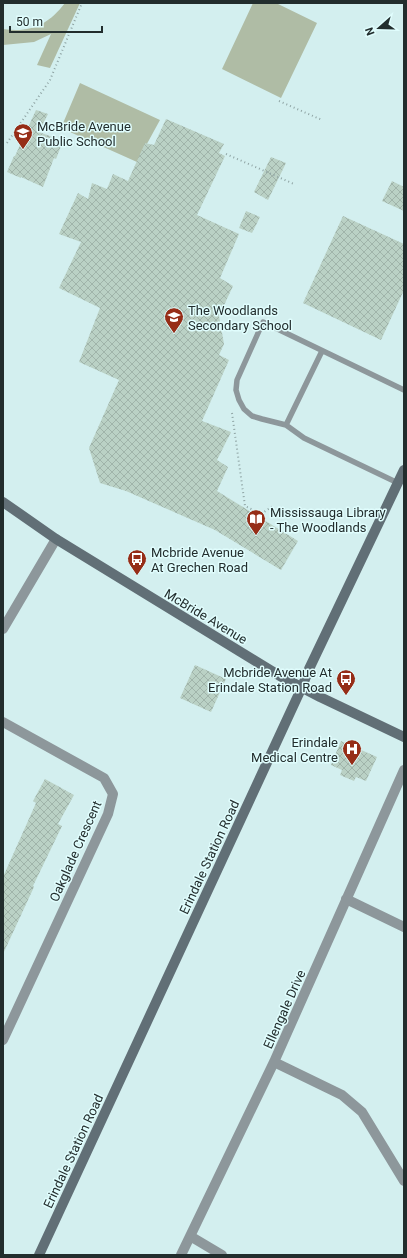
<svg xmlns="http://www.w3.org/2000/svg" width="407" height="1258" font-family="Roboto,sans-serif">
	<style>
		.green { fill: #afbca5 }
		.building { fill: url(#building-cross-hatch) }
		.lines { fill: none; stroke-linecap: round; stroke-linejoin: round }
		.path { stroke: #8fa4a4; stroke-width: 2; stroke-dasharray: 1 3; stroke-linecap: butt }
		.lane { stroke: #8d979b; stroke-width: 5.5 }
		.street { stroke: #8d979b; stroke-width: 10 }
		.secondary { stroke: #616f76; stroke-width: 10 }
		.labels { text-anchor: middle; stroke-width: 3; stroke-linejoin: round; paint-order: stroke }
		.poi-label { font-size: 13px; fill: #222d2d; stroke: #e0fdfd; text-anchor: start }
		.street-label { font-size: 13px; fill: #222d2d; stroke: #e0fdfd }
	</style>
	<defs>
		<pattern id="building-cross-hatch" width="8" height="8" patternUnits="userSpaceOnUse"><rect width="8" height="8" fill="#bad1c5"/><path d="M0 0l8 8M0 8l8-8" fill="none" stroke="#a0b4aa"/></pattern>
	</defs>
	<rect width="100%" height="100%" fill="#d3efef"/>
	<!-- green -->
	<path class="green" d="M 65,3 L 80,3 L 50,68 L 37,65 L 51,34 L 34,42 L 3,45 L 3,29 C 31,33 48,25 65,3 Z
		M 253,3 L 276,3 L 317,23 L 281,98 L 222,69 Z
		M 80,83 L 160,120 L 137,162 L 61,128 Z"/>
	<!-- building -->
	<path class="building" d="M 36,110 L 48,114 L 39,132 L 63,141 L 56,159 L 54,158 L 43,187 L 21,177 L 21,178 L 7,172 L 14,156 L 15,156 Z
		M 166,119 L 224,144 L 219,153 L 225,156 L 197,215 L 239,234 L 220,278 L 233,286 L 219,316 L 224,344 L 219,355 L 229,360 L 202,421 L 231,432 L 217,460 L 228,467 L 217,491 L 298,541 L 281,570 L 215,530 L 126,491 L 100,483 L 89,448 L 119,380 L 79,362 L 100,308 L 59,288 L 81,242 L 59,234 L 78,193 L 88,199 L 92,183 L 107,189 L 113,174 L 128,181 L 145,143 L 154,145 Z
		M 271,157 L 286,163 L 268,200 L 254,192 Z
		M 392,181 L 404,187 L 404,211 L 382,201 Z
		M 246,211 L 260,217 L 252,233 L 239,228 Z
		M 343,216 L 404,244 L 404,290 L 381,340 L 303,303 Z
		M 195,665 L 226,679 L 211,712 L 180,698 Z
		M 341,741 L 377,757 L 366,781 L 356,777 L 354,781 L 340,775 L 342,770 L 331,765 Z
		M 45,779 L 74,795 L 58,824 L 62,826 L 33,886 L 34,887 L 3,954 L 3,877 L 36,803 L 33,801 Z"/>
	<g class="lines">
		<!-- path -->
		<path class="path" d="M 279,101 L 322,120
			M 7,143 L 50,80 L 82,3
			M 226,154 L 294,184
			M 232,413 L 245,506 L 261,514 L 273,506"/>
		<!-- lane -->
		<path class="lane" d="M 286,425 L 322,351
			M 398,483 L 304,438 L 286,425 L 262,419 L 252,416 L 244,409 L 239,400 L 236,390 L 237,380 L 263,322 L 404,390"/>
		<!-- street -->
		<path class="street" d="M 3,629 L 56,539
			M 3,722 L 104,778 L 113,794 L 108,814 L 3,1040
			M 346,899 L 404,927
			M 274,1062 L 342,1095 L 362,1112 L 404,1181
			M 190,1236 L 222,1255
			M 181,1255 L 274,1062 L 404,770"/>
		<!-- secondary -->
		<path class="secondary" d="M 3,502 L 56,539 L 280,676 L 320,697 L 404,737
			M 39,1255 L 302,687 L 309,669 L 404,470"/>
	</g>
	<!-- icons -->
	<defs>
		<g id="school-pin" transform="scale(1)"><path d="M0 17L-7.5 6A9.5 9.5 0 1 1 7.5 6Z" fill="#962d17" stroke="#e0fdfd"/><path d="M0-5L7-2L0 1L-7-2ZM-4 1L0 2.5L4 1V4Q0 6-4 4Z" fill="#fff"/></g>
		<g id="library-pin" transform="scale(1)"><path d="M0 17L-7.5 6A9.5 9.5 0 1 1 7.5 6Z" fill="#962d17" stroke="#e0fdfd"/><path d="M-6-4Q-3-5.5-.7-3.5V5Q-3 3-6 4ZM6-4Q3-5.5 .7-3.5V5Q3 3 6 4Z" fill="#fff"/></g>
		<g id="bus-pin" transform="scale(1)"><path d="M0 17L-7.5 6A9.5 9.5 0 1 1 7.5 6Z" fill="#962d17" stroke="#e0fdfd"/><path d="M-5-6H5V4H4V6H2V4H-2V6H-4V4H-5ZM-3.5-4V0h7V-4ZM-3.5 1.2v1.5H-2V1.2ZM2 1.2v1.5H3.5V1.2Z" fill="#fff"/></g>
		<g id="hospital-pin" transform="scale(1)"><path d="M0 17L-7.5 6A9.5 9.5 0 1 1 7.5 6Z" fill="#962d17" stroke="#e0fdfd"/><path d="M-5-5h3v3.5h4V-5h3V5h-3V1.5h-4V5h-3Z" fill="#fff"/></g>
	</defs>
	<g fill-rule="evenodd">
		<use href="#school-pin" x="23" y="133"/>
		<use href="#school-pin" x="174" y="317"/>
		<use href="#library-pin" x="256" y="519"/>
		<use href="#bus-pin" x="137" y="559"/>
		<use href="#bus-pin" x="346" y="679"/>
		<use href="#hospital-pin" x="352" y="749"/>
	</g>
	<g class="labels">
		<!-- poi labels -->
		<g class="poi-label">
			<text x="37" y="131">McBride Avenue<tspan x="37" dy="15">Public School</tspan></text>
			<text x="188" y="315">The Woodlands<tspan x="188" dy="15">Secondary School</tspan></text>
			<text x="270" y="517">Mississauga Library<tspan x="270" dy="15">- The Woodlands</tspan></text>
			<text x="151" y="557">Mcbride Avenue<tspan x="151" dy="15">At Grechen Road</tspan></text>
			<text x="332" y="677" text-anchor="end">Mcbride Avenue At<tspan x="332" dy="15">Erindale Station Road</tspan></text>
			<text x="338" y="747" text-anchor="end">Erindale<tspan x="338" dy="15">Medical Centre</tspan></text>
		</g>
		<!-- street labels -->
		<g class="street-label">
			<text transform="translate(206 616) rotate(31)" y="5">McBride Avenue</text>
			<text transform="translate(75 851) rotate(-66)" y="5">Oakglade Crescent</text>
			<text transform="translate(209 857) rotate(-65)" y="5">Erindale Station Road</text>
			<text transform="translate(284 1009) rotate(-66)" y="5">Ellengale Drive</text>
			<text transform="translate(73 1151) rotate(-65)" y="5">Erindale Station Road</text>
		</g>
	</g>
	<!-- border -->
	<rect width="407" height="1258" fill="none" stroke="#222d2d" stroke-width="8"/>
	<!-- north arrow -->
	<g transform="translate(379 28) rotate(250)" stroke="#e0fdfd" stroke-width="3" paint-order="stroke">
	<path d="M0-3L7 15L0 10L-7 15Z" fill="#222d2d"/>
	<text y="-6" font-size="11" font-weight="bold" text-anchor="middle" fill="#222d2d">N</text>
	</g>
	<!-- scale -->
	<path d="M10 26v6h92v-6" fill="none" stroke="#222d2d" stroke-width="2"/>
	<text x="16" y="26" font-size="12" fill="#222d2d" stroke="#e0fdfd" stroke-width="3" paint-order="stroke">50 m</text>
</svg>
